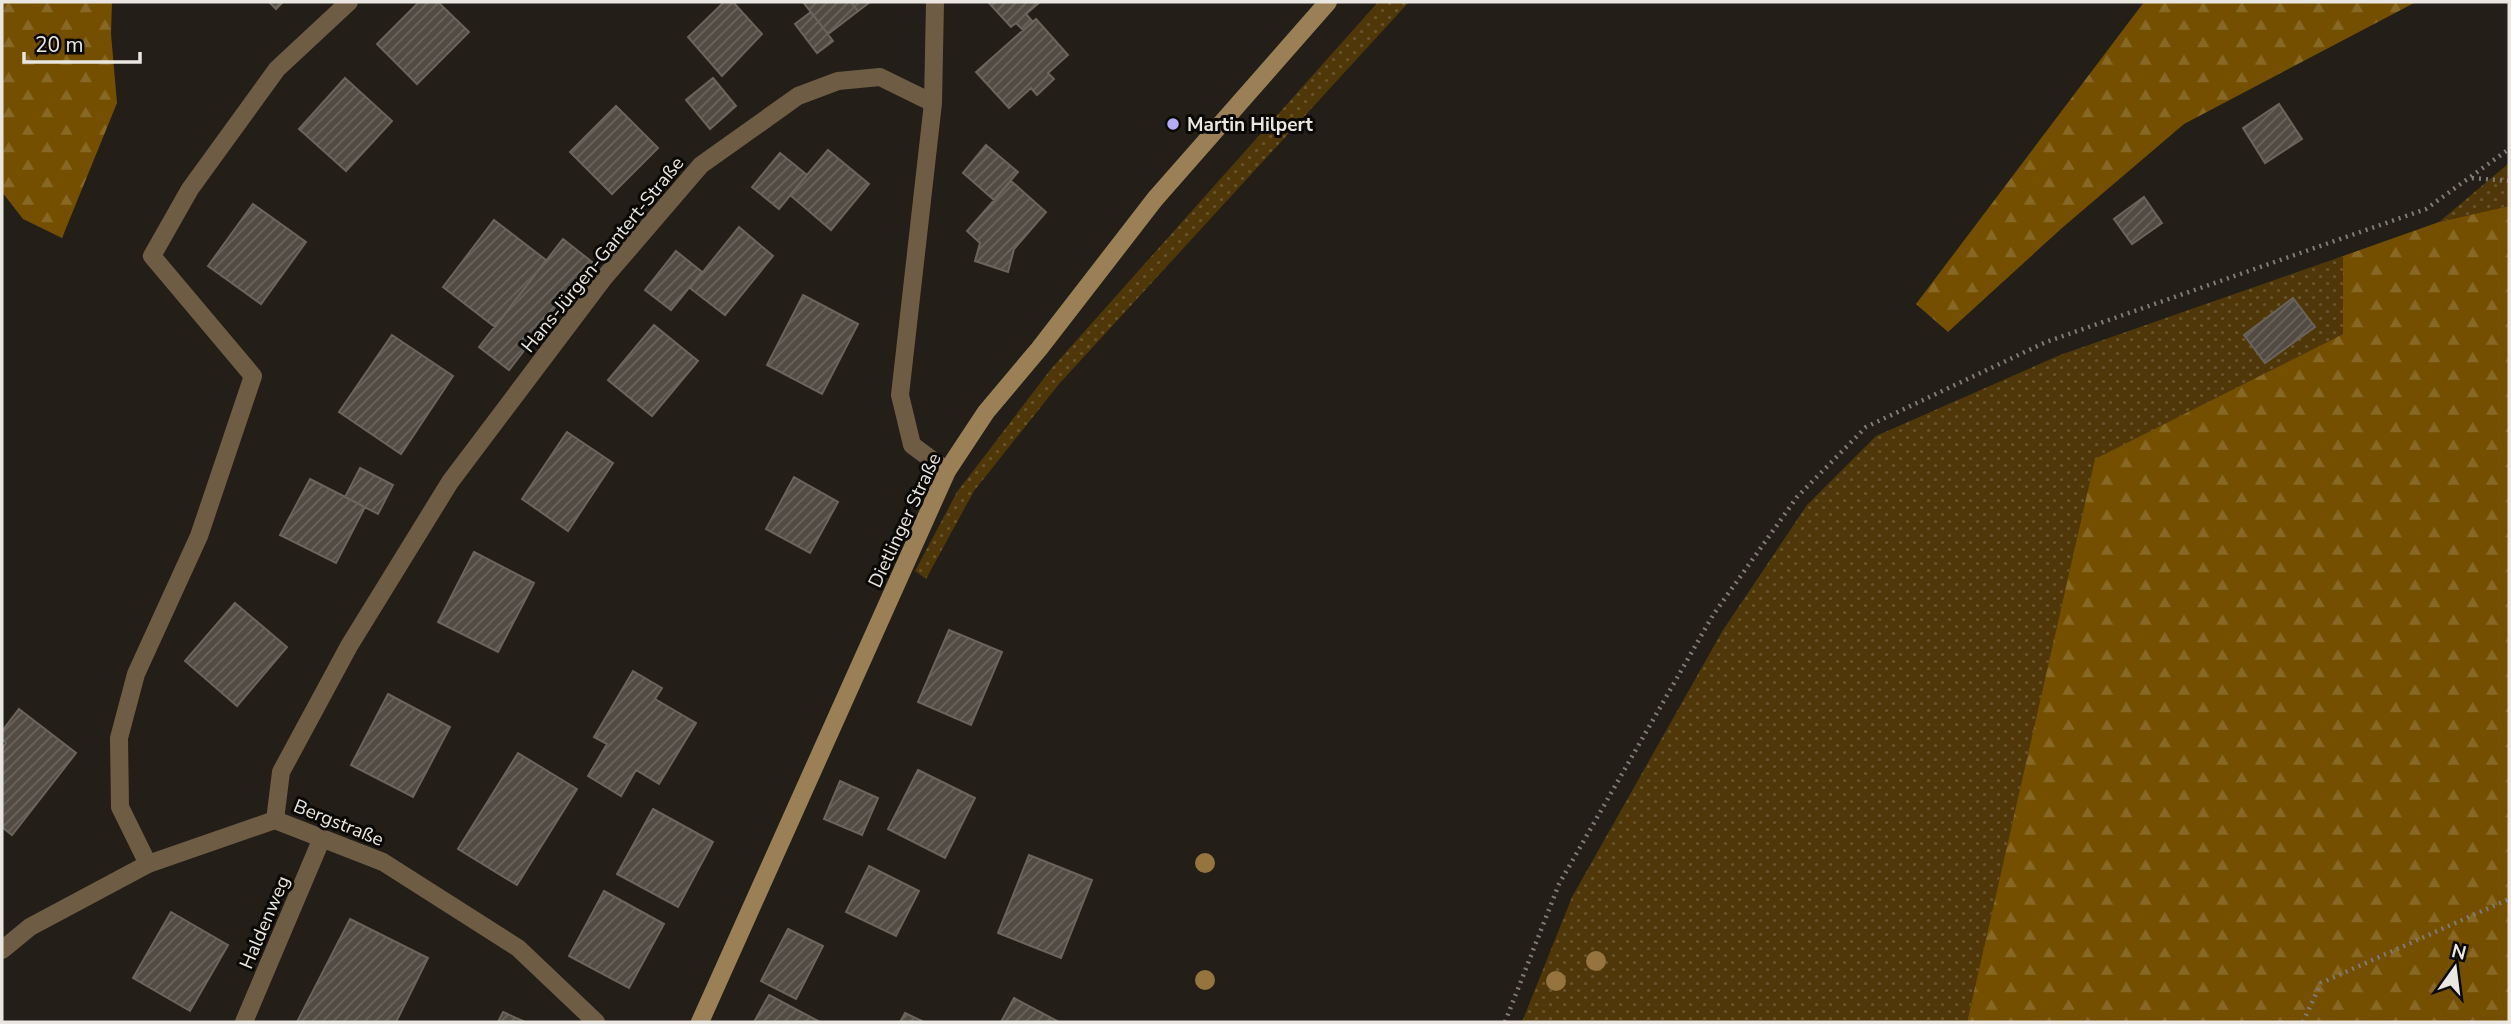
<svg xmlns="http://www.w3.org/2000/svg" width="2511" height="1024" font-family="'Nunito Sans',sans-serif">
	<style>
		.green { fill: url(#green-dots) }
		.forest { fill: url(#forest-firs) }
		.building { fill: url(#building-hatch); stroke: #6a645b; stroke-width: 2 }
		.lines { fill: none; stroke-linecap: round; stroke-linejoin: round }
		.path { stroke: #7f7b75; stroke-width: 4.5; stroke-dasharray: 2 5; stroke-linecap: butt }
		.lane { stroke: #6e5d44; stroke-width: 18 }
		.street { stroke: #6e5d44; stroke-width: 18 }
		.secondary { stroke: #9b8057; stroke-width: 18 }
		.tree { fill: #95743f }
		.poi-dot { fill: #b4acf9; stroke: #0b0906; stroke-width: 2.5 }
		.labels { text-anchor: middle; stroke-width: 6; stroke-linejoin: round; paint-order: stroke }
		.poi-label { font-size: 19px; font-weight: bold; fill: #eae7e2; stroke: #0b0906; text-anchor: start }
		.street-label { font-size: 19px; fill: #eae7e2; stroke: #0b0906 }
	</style>
	<defs>
		<pattern id="green-dots" width="8" height="8" patternUnits="userSpaceOnUse" patternTransform="scale(1.75)"><rect width="8" height="8" fill="#4f3709"/><path d="M2 2h.1M6 6h.1" fill="none" stroke="#68542d" stroke-width="1.8" stroke-linecap="round"/></pattern>
		<pattern id="forest-firs" width="22" height="20" patternUnits="userSpaceOnUse" patternTransform="scale(1.75)"><rect width="22" height="20" fill="#744f00"/><path d="M5 1l3.5 6h-7zM16 11l3.5 6h-7z" fill="#886825"/></pattern>
		<pattern id="building-hatch" width="6" height="6" patternUnits="userSpaceOnUse" patternTransform="scale(1.75)"><rect width="6" height="6" fill="#514b43"/><path d="M-1 1l2-2M0 6l6-6M5 7l2-2" fill="none" stroke="#6a655e"/></pattern>
	</defs>
	<rect width="100%" height="100%" fill="#231e17"/>
	<!-- green -->
	<path class="green" d="M 1378,2 L 1409,2 L 1059,384 L 974,491 L 926,579 L 915,571 L 957,492 L 1051,369 Z
		M 2509,163 L 2509,206 L 2439,222 Z
		M 2343,256 L 2343,334 L 2095,460 L 1967,1022 L 1522,1022 L 1572,897 L 1723,630 L 1807,505 L 1876,436 L 2060,355 Z"/>
	<!-- forest -->
	<path class="forest" d="M 2,2 L 112,2 L 111,34 L 117,103 L 62,238 L 23,219 L 2,192 Z
		M 2144,2 L 2416,2 L 2184,124 L 2062,228 L 1948,332 L 1916,304 Z
		M 2509,206 L 2509,1022 L 1967,1022 L 2095,459 L 2343,334 L 2343,256 L 2439,222 Z"/>
	<!-- building -->
	<path class="building" d="M 269,2 L 283,2 L 276,9 Z
		M 419,2 L 438,2 L 469,32 L 417,84 L 377,44 Z
		M 724,2 L 733,2 L 762,34 L 722,76 L 688,37 Z
		M 803,2 L 851,2 L 858,11 L 828,34 Z
		M 851,2 L 870,2 L 858,11 Z
		M 988,2 L 1040,2 L 1026,14 L 1033,22 L 1023,30 L 1016,23 L 1011,27 Z
		M 811,12 L 833,41 L 817,53 L 795,24 Z
		M 1036,19 L 1068,55 L 1048,73 L 1054,79 L 1037,95 L 1031,88 L 1009,108 L 976,72 Z
		M 345,78 L 392,121 L 346,171 L 299,129 Z
		M 713,78 L 736,106 L 710,129 L 686,100 Z
		M 2279,104 L 2302,139 L 2265,163 L 2243,128 Z
		M 616,106 L 658,148 L 612,194 L 570,152 Z
		M 986,145 L 1018,172 L 994,200 L 963,173 Z
		M 828,150 L 869,184 L 831,230 L 790,195 Z
		M 780,153 L 807,175 L 779,209 L 752,187 Z
		M 1011,181 L 1046,212 L 1014,249 L 1008,272 L 975,261 L 980,243 L 967,231 Z
		M 2144,197 L 2162,223 L 2132,244 L 2114,219 Z
		M 253,204 L 306,242 L 261,304 L 208,266 Z
		M 494,220 L 546,260 L 495,327 L 443,287 Z
		M 739,227 L 773,256 L 725,315 L 690,288 Z
		M 563,239 L 592,262 L 509,370 L 479,347 Z
		M 676,251 L 702,272 L 671,310 L 645,290 Z
		M 803,295 L 858,324 L 822,394 L 767,365 Z
		M 2293,298 L 2315,327 L 2265,363 L 2244,335 Z
		M 654,325 L 698,361 L 652,416 L 608,380 Z
		M 392,335 L 453,376 L 401,454 L 339,412 Z
		M 567,432 L 613,463 L 568,531 L 522,499 Z
		M 360,468 L 393,485 L 378,514 L 345,497 Z
		M 794,477 L 838,502 L 810,553 L 766,529 Z
		M 310,479 L 365,507 L 336,563 L 280,535 Z
		M 474,552 L 534,583 L 498,652 L 438,622 Z
		M 235,603 L 287,647 L 237,706 L 185,661 Z
		M 949,630 L 1002,652 L 971,725 L 918,702 Z
		M 633,671 L 662,688 L 655,699 L 696,723 L 659,784 L 636,770 L 621,796 L 588,776 L 607,744 L 594,737 Z
		M 388,694 L 450,727 L 413,797 L 351,765 Z
		M 19,709 L 76,753 L 12,835 L 2,827 L 2,749 L 6,743 L 2,739 L 2,731 Z
		M 518,753 L 577,789 L 517,885 L 458,849 Z
		M 918,770 L 975,798 L 945,858 L 888,829 Z
		M 840,781 L 878,798 L 862,835 L 824,819 Z
		M 653,809 L 713,842 L 678,907 L 617,874 Z
		M 1029,855 L 1092,880 L 1061,958 L 998,933 Z
		M 869,866 L 919,891 L 896,936 L 846,912 Z
		M 604,891 L 664,924 L 629,988 L 569,956 Z
		M 171,912 L 228,945 L 190,1011 L 133,978 Z
		M 350,919 L 428,958 L 396,1022 L 297,1022 Z
		M 788,929 L 823,946 L 796,999 L 761,981 Z
		M 769,995 L 820,1022 L 754,1022 Z
		M 1014,998 L 1059,1022 L 1001,1022 Z
		M 503,1012 L 525,1022 L 498,1022 Z
		M 905,1013 L 924,1022 L 900,1022 Z"/>
	<g class="lines">
		<!-- path -->
		<path class="path" d="M 2472,178 L 2509,181
			M 1505,1022 L 1559,884 L 1713,615 L 1797,497 L 1866,427 L 2046,342 L 2426,209 L 2509,149
			M 2303,1022 L 2321,983 L 2509,899"/>
		<!-- lane -->
		<path class="lane" d="M 148,864 L 120,807 L 119,738 L 136,674 L 199,536 L 253,376 L 152,256 L 190,189 L 277,69 L 349,2"/>
		<!-- street -->
		<path class="street" d="M 933,103 L 935,2
			M 275,820 L 281,772 L 349,646 L 450,482 L 603,279 L 701,165 L 798,96 L 838,81 L 880,77 L 933,103 L 900,395 L 912,445 L 947,471
			M 2,950 L 30,927 L 148,864 L 275,820 L 383,862 L 518,948 L 596,1022
			M 244,1022 L 322,838"/>
		<!-- secondary -->
		<path class="secondary" d="M 700,1022 L 947,471 L 986,412 L 1039,349 L 1155,199 L 1328,2"/>
	</g>
	<!-- trees -->
	<g class="tree">
		<circle cx="1205" cy="863" r="10"/>
		<circle cx="1596" cy="961" r="10"/>
		<circle cx="1205" cy="980" r="10"/>
		<circle cx="1556" cy="981" r="10"/>
	</g>
	<!-- markers -->
	<circle class="poi-dot" cx="1173" cy="124" r="7"/>
	<g class="labels">
		<!-- poi labels -->
		<g class="poi-label">
			<text x="1187" y="131">Martin Hilpert</text>
		</g>
		<!-- street labels -->
		<g class="street-label">
			<text transform="translate(602 254) rotate(-51)" y="7">Hans-Jürgen-Gantert-Straße</text>
			<text transform="translate(904 520) rotate(-65)" y="7">Dietlinger Straße</text>
			<text transform="translate(339 822) rotate(22)" y="7">Bergstraße</text>
			<text transform="translate(264 922) rotate(-67)" y="7">Haldenweg</text>
		</g>
	</g>
	<!-- border -->
	<rect width="2511" height="1024" fill="none" stroke="#eae7e2" stroke-width="7"/>
	<!-- north arrow -->
	<g transform="translate(2455 968) rotate(14)" stroke="#0b0906" stroke-width="5" paint-order="stroke">
	<path d="M0-5L12 26L0 18L-12 26Z" fill="#eae7e2"/>
	<text y="-10" font-size="19" font-weight="bold" text-anchor="middle" fill="#eae7e2">N</text>
	</g>
	<!-- scale -->
	<path d="M24 52v10h116v-10" fill="none" stroke="#eae7e2" stroke-width="3.5"/>
	<text x="35" y="52" font-size="21" fill="#eae7e2" stroke="#0b0906" stroke-width="5" paint-order="stroke">20 m</text>
</svg>
